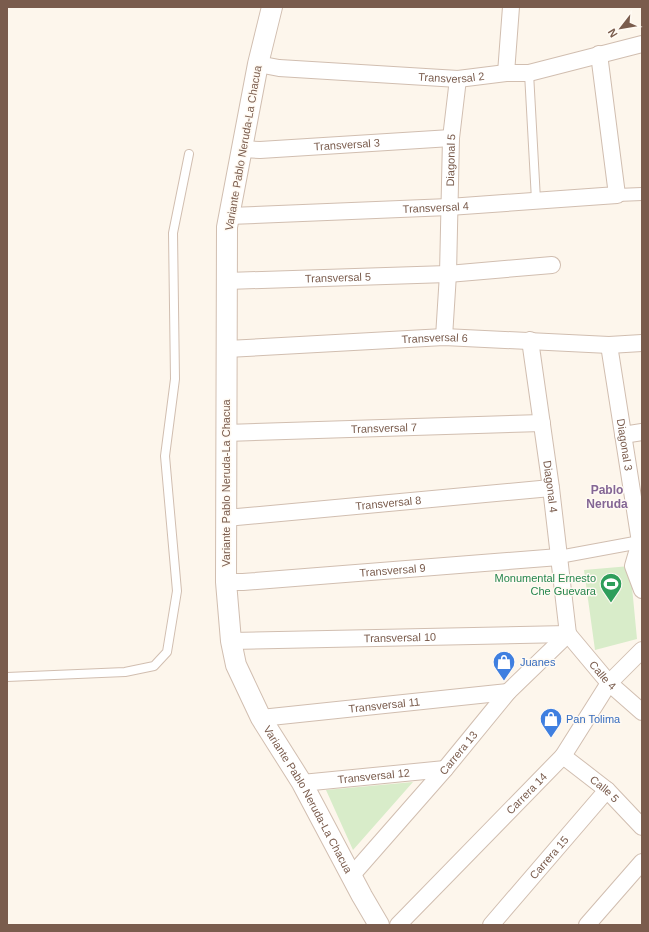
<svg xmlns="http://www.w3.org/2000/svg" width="649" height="932" font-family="Helvetica,sans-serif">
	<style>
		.green { fill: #d8ecc9 }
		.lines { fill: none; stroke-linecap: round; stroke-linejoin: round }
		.service-casing { stroke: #d1beb0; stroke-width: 10 }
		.pedestrian-casing { stroke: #d1beb0; stroke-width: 14 }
		.minor-casing { stroke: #d1beb0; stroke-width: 18 }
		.tertiary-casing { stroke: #d1beb0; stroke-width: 22 }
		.service { stroke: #fff; stroke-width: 8 }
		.pedestrian { stroke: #fff; stroke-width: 12 }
		.minor { stroke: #fff; stroke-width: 16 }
		.tertiary { stroke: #fff; stroke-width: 20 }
		.labels { text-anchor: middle; stroke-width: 3; stroke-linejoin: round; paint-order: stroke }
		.street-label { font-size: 11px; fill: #7a5c4d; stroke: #fffaf3 }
		.leisure-label { font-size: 11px; fill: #27864d; stroke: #fffaf3; text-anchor: end }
		.shop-label { font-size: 11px; fill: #366cbe; stroke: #fffaf3; text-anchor: start }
		.neighbourhood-label { font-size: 12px; font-weight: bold; fill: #846695; stroke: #fffaf3 }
	</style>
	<rect width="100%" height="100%" fill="#fdf6ec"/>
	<!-- green -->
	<path class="green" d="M 630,566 L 637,639 L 595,650 L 584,570 Z
		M 413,782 L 353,850 L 326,790 Z"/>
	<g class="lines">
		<!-- service casing -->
		<g class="service-casing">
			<path id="service" d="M 529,73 L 536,200
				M 7,677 L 125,672 L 154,666 L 167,652 L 177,591 L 165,456 L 175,379 L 173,233 L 189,154"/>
		</g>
		<!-- pedestrian casing -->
		<g class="pedestrian-casing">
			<path id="pedestrian" d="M 617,195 L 642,194
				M 559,557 L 640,542"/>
		</g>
		<!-- minor casing -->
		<g class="minor-casing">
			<g id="minor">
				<path id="s1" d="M 258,64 L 279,68 L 458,79 L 506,73 L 529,73 L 642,44"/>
				<path d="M 506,73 L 511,7"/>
				<path id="s2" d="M 243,149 L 260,150 L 451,138"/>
				<path id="s3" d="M 229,216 L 449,207 L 617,195 L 599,54"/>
				<path id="s4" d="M 227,281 L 448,274 L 552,265"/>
				<path id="s5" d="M 444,337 L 448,274 L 451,138 L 458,79"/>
				<path id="s6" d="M 530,340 L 551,488 L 568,634"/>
				<path id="s7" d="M 609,345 L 640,542 L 633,566 L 642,590"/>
				<path id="s8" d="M 227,349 L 444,337 L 609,345 L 642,343"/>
				<path id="s9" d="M 226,433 L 542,423"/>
				<path d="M 623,435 L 642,432"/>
				<path id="s10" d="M 226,518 L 551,488"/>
				<path id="s11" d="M 226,582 L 243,582 L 559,557"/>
				<path id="s12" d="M 568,634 L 609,683 L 642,712"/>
				<path id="s13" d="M 231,641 L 568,634"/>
				<path id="s14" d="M 261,718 L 508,692"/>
				<path id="s15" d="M 563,756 L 607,790 L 642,827"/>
				<path id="s16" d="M 302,783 L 445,769"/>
				<path id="s17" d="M 352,875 L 445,769 L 508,692 L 568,634"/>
				<path id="s18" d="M 398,925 L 563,756 L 609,683 L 642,650"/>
				<path id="s19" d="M 491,925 L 607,790"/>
				<path d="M 587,925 L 642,862"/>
			</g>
		</g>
		<!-- tertiary casing -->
		<g class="tertiary-casing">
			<g id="tertiary">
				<path id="s20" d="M 272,7 L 258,64 L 227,227 L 226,582 L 231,641 L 236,665 L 261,718 L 302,783 L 362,896 L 379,925"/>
			</g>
		</g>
		<!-- service -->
		<use href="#service" class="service"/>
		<!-- pedestrian -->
		<use href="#pedestrian" class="pedestrian"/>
		<!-- minor -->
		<use href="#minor" class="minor"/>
		<!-- tertiary -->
		<use href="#tertiary" class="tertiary"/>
	</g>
	<!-- icons -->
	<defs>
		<g id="stadium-pin" transform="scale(1.15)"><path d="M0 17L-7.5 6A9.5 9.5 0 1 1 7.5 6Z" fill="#2e9e5b" stroke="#fffaf3"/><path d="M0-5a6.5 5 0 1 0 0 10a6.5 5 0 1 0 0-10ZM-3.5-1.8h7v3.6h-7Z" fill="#fff"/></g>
		<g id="shop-pin" transform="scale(1.15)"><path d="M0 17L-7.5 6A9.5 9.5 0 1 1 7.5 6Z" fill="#3f7fe0" stroke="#fffaf3"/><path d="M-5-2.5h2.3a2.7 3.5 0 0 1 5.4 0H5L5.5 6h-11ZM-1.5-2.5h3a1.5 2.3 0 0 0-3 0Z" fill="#fff"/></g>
	</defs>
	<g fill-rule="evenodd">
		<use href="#stadium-pin" x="611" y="584"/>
		<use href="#shop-pin" x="504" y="662"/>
		<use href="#shop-pin" x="551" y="719"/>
	</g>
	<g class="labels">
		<!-- street labels -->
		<g class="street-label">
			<text dy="4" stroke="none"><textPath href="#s1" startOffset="194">Transversal 2</textPath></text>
			<text dy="4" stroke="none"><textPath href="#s2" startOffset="104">Transversal 3</textPath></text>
			<text transform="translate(243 148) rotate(-80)" y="4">Variante Pablo Neruda-La Chacua</text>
			<text dy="4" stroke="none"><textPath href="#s5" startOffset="177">Diagonal 5</textPath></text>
			<text dy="4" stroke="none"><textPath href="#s3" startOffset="207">Transversal 4</textPath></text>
			<text dy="4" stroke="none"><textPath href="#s4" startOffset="111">Transversal 5</textPath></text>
			<text dy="4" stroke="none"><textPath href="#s8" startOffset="208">Transversal 6</textPath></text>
			<text dy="4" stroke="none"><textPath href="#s9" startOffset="158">Transversal 7</textPath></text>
			<text dy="4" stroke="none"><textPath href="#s7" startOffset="101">Diagonal 3</textPath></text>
			<text transform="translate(226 483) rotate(-90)" y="4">Variante Pablo Neruda-La Chacua</text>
			<text dy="4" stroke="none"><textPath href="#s6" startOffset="148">Diagonal 4</textPath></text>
			<text dy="4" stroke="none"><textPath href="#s10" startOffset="163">Transversal 8</textPath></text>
			<text dy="4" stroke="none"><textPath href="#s11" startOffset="167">Transversal 9</textPath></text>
			<text dy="4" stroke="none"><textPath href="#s13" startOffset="169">Transversal 10</textPath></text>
			<text dy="4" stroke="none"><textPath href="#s12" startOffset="54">Calle 4</textPath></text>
			<text dy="4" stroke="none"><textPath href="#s14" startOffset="124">Transversal 11</textPath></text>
			<text dy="4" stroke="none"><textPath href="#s17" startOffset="162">Carrera 13</textPath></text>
			<text dy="4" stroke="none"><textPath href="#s16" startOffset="72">Transversal 12</textPath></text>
			<text dy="4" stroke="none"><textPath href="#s15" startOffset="53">Calle 5</textPath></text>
			<text dy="4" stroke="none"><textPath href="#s18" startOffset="184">Carrera 14</textPath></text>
			<text dy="4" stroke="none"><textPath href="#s20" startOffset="816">Variante Pablo Neruda-La Chacua</textPath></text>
			<text dy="4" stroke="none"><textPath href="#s19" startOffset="89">Carrera 15</textPath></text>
		</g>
		<!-- leisure labels -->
		<g class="leisure-label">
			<text x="596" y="582">Monumental Ernesto<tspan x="596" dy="13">Che Guevara</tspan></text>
		</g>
		<!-- shop labels -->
		<g class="shop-label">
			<text x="520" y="666">Juanes</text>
			<text x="566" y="723">Pan Tolima</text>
		</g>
		<!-- neighbourhood labels -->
		<g class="neighbourhood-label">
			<text x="607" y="494">Pablo<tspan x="607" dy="14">Neruda</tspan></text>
		</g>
	</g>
	<!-- border -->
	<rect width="649" height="932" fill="none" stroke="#7a5c4d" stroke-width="16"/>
	<!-- north arrow -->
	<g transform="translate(621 28) rotate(239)" stroke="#fffaf3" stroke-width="3" paint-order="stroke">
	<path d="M0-3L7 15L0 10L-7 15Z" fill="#7a5c4d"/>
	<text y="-6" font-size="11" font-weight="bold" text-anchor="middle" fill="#7a5c4d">N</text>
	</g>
</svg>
